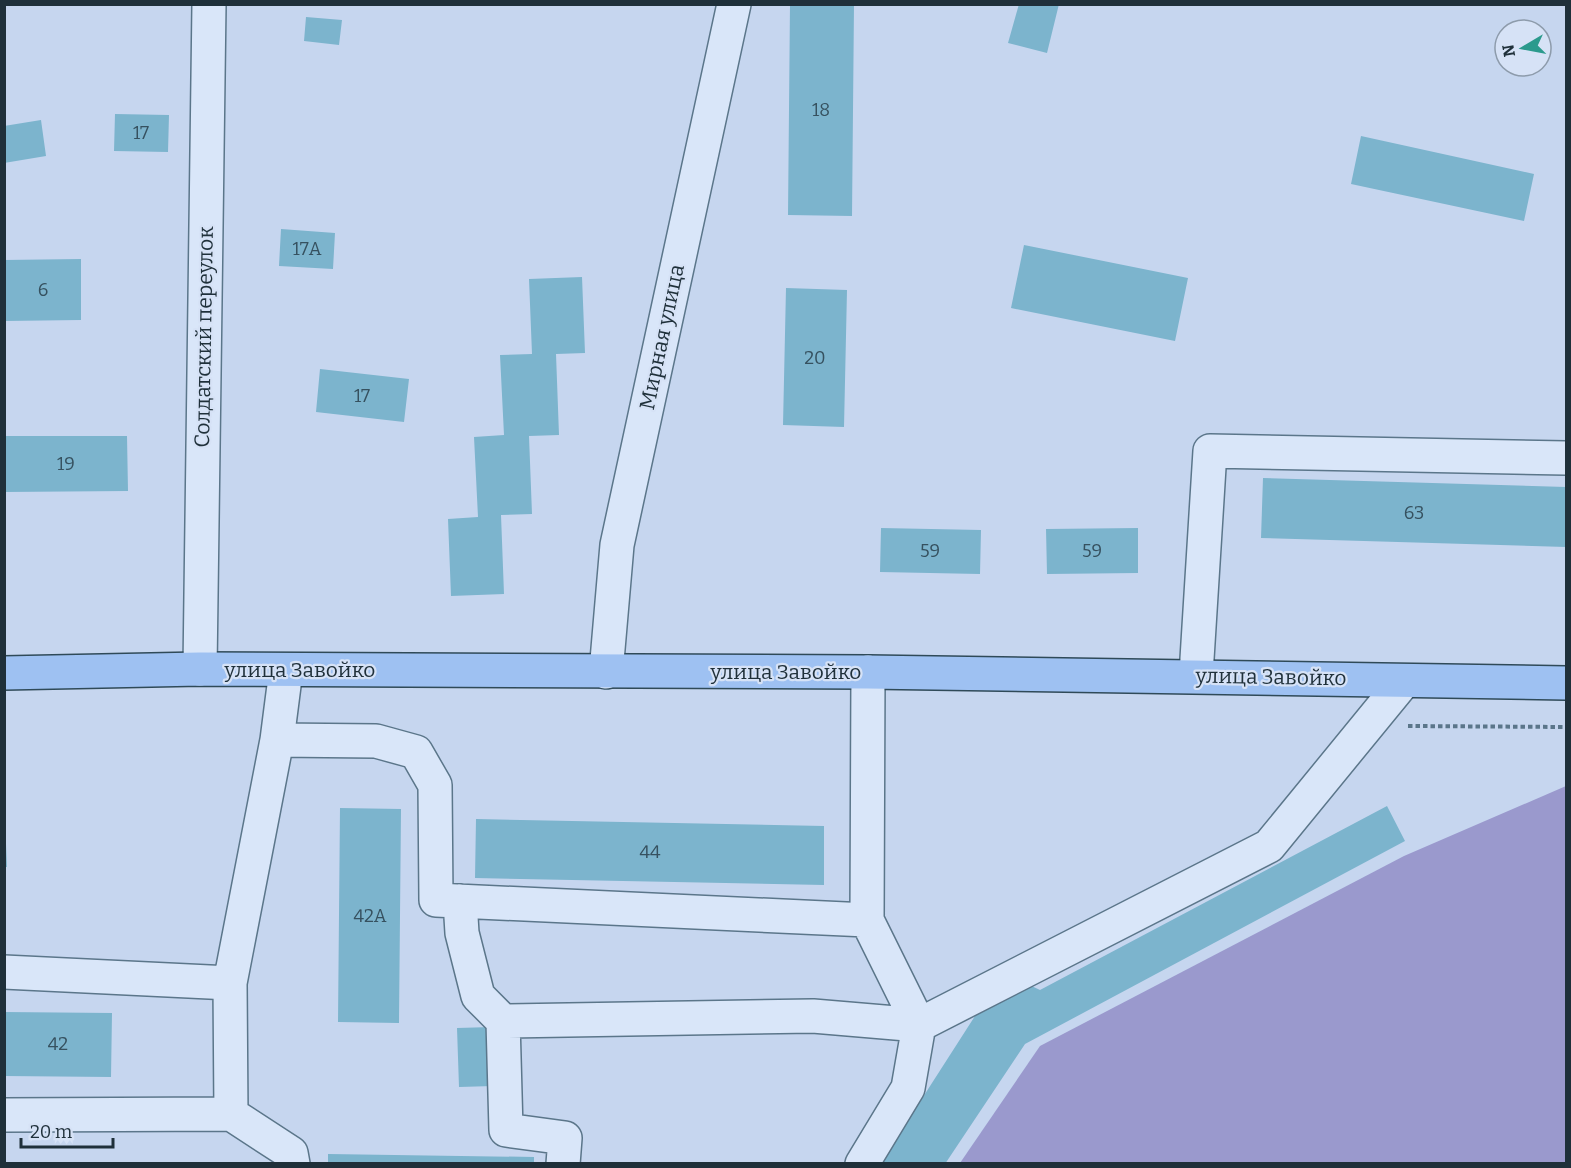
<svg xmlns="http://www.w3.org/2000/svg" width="1571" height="1168" font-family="Bitter,serif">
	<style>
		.green { fill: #9a99cd }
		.building { fill: #7cb4cd }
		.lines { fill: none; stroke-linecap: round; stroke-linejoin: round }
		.minor-casing { stroke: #5b768a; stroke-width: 36 }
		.major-casing { stroke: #2f4a58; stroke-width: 36 }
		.path { stroke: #5b768a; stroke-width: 4; stroke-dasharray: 4.5 3; stroke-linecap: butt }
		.minor { stroke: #d9e6f9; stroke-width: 33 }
		.major { stroke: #9ec1f2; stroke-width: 33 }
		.labels { text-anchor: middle; stroke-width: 4.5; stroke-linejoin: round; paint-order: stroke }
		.number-label { font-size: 18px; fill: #36515f }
		.street-label { font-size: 21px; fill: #1f303a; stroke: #d6e2f6 }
	</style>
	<rect width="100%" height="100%" fill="#c6d6ef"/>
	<!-- green -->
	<path class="green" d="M 1566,786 L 1566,1163 L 960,1163 L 1040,1046 L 1404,856 Z"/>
	<!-- building -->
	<path class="building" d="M 790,4 L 854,4 L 852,216 L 788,215 Z
		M 1019,4 L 1059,4 L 1047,53 L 1008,43 Z
		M 306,17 L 342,20 L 339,45 L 304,41 Z
		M 115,114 L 169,115 L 168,152 L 114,151 Z
		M 41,120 L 46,156 L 4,163 L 4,126 Z
		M 1361,136 L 1534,174 L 1524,221 L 1351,184 Z
		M 281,229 L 335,233 L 333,269 L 279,266 Z
		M 1024,245 L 1188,278 L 1175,341 L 1011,308 Z
		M 81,259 L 81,320 L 4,321 L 4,260 Z
		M 582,277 L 585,353 L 556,354 L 559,435 L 529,436 L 532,514 L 501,515 L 504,594 L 451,596 L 448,519 L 478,517 L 474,437 L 504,435 L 500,355 L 532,354 L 529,279 Z
		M 786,288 L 847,290 L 844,427 L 783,425 Z
		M 320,369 L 409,379 L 404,422 L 316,412 Z
		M 4,436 L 127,436 L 128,491 L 4,492 Z
		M 1263,478 L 1566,487 L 1566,547 L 1261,538 Z
		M 881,528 L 981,530 L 980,574 L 880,572 Z
		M 1138,528 L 1138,573 L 1047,574 L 1046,529 Z
		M 1387,806 L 1405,841 L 1025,1044 L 945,1164 L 880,1164 L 975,1016 L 1023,982 L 1040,990 Z
		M 340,808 L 401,809 L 399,1023 L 338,1022 Z
		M 476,819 L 824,826 L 824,885 L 475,878 Z
		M 4,844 L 6,844 L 7,867 L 4,867 Z
		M 4,1012 L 112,1013 L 111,1077 L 4,1076 Z
		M 492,1027 L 493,1086 L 459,1087 L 457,1028 Z
		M 328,1154 L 534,1157 L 534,1164 L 328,1164 Z"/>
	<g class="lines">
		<!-- minor casing -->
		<g class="minor-casing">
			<path id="minor" d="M 200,669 L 209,4
				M 286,670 L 277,740 L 230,983 L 231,1114 L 291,1153 L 293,1164
				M 606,672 L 617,545 L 734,4
				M 1196,675 L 1210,451 L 1566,458
				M 277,740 L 376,741 L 416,752 L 435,785 L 436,900 L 867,920
				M 460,901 L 462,933 L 478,996 L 503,1021 L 813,1016 L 919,1025 L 1269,846 L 1404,681
				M 4,972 L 230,983
				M 503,1021 L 506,1130 L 565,1138 L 563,1164
				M 4,1115 L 231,1114
				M 862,1164 L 908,1088 L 919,1025 L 867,920 L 868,672"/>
		</g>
		<!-- major casing -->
		<g class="major-casing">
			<path id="major" d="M 4,673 L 200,669 L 868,672 L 1566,683"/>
		</g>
		<!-- path -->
		<path class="path" d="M 1408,726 L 1566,727"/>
		<!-- minor -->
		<use href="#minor" class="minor"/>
		<!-- major -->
		<use href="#major" class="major"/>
	</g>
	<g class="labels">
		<!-- number labels -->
		<g class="number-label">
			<text x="821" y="116">18</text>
			<text x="141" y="139">17</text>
			<text x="307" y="255">17А</text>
			<text x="43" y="296">6</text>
			<text x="815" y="364">20</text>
			<text x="362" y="402">17</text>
			<text x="66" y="470">19</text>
			<text x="1414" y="519">63</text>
			<text x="930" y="557">59</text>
			<text x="1092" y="557">59</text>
			<text x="650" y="858">44</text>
			<text x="370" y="922">42А</text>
			<text x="58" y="1050">42</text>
		</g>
		<!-- street labels -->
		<g class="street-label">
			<text transform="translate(204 337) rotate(-89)" y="7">Солдатский переулок</text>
			<text transform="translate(662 337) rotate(-78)" y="7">Мирная улица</text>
			<text x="300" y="677">улица Завойко</text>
			<text x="786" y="679">улица Завойко</text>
			<text transform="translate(1271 677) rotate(1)" y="7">улица Завойко</text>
		</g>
	</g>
	<!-- border -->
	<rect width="1571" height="1168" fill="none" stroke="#1f303a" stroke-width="12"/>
	<!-- north arrow -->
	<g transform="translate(1523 48) rotate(260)"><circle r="28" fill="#d6e2f6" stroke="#8d9bab" stroke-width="1.5"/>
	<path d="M0-4.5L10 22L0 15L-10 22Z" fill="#2b9a8d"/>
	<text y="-9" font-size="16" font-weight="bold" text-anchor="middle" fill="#1f303a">N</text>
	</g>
	<!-- scale -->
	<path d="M21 1138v9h92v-9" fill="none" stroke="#1f303a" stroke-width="3"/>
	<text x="30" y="1138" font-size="18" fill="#1f303a" stroke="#d6e2f6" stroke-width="4.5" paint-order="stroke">20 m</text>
</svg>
